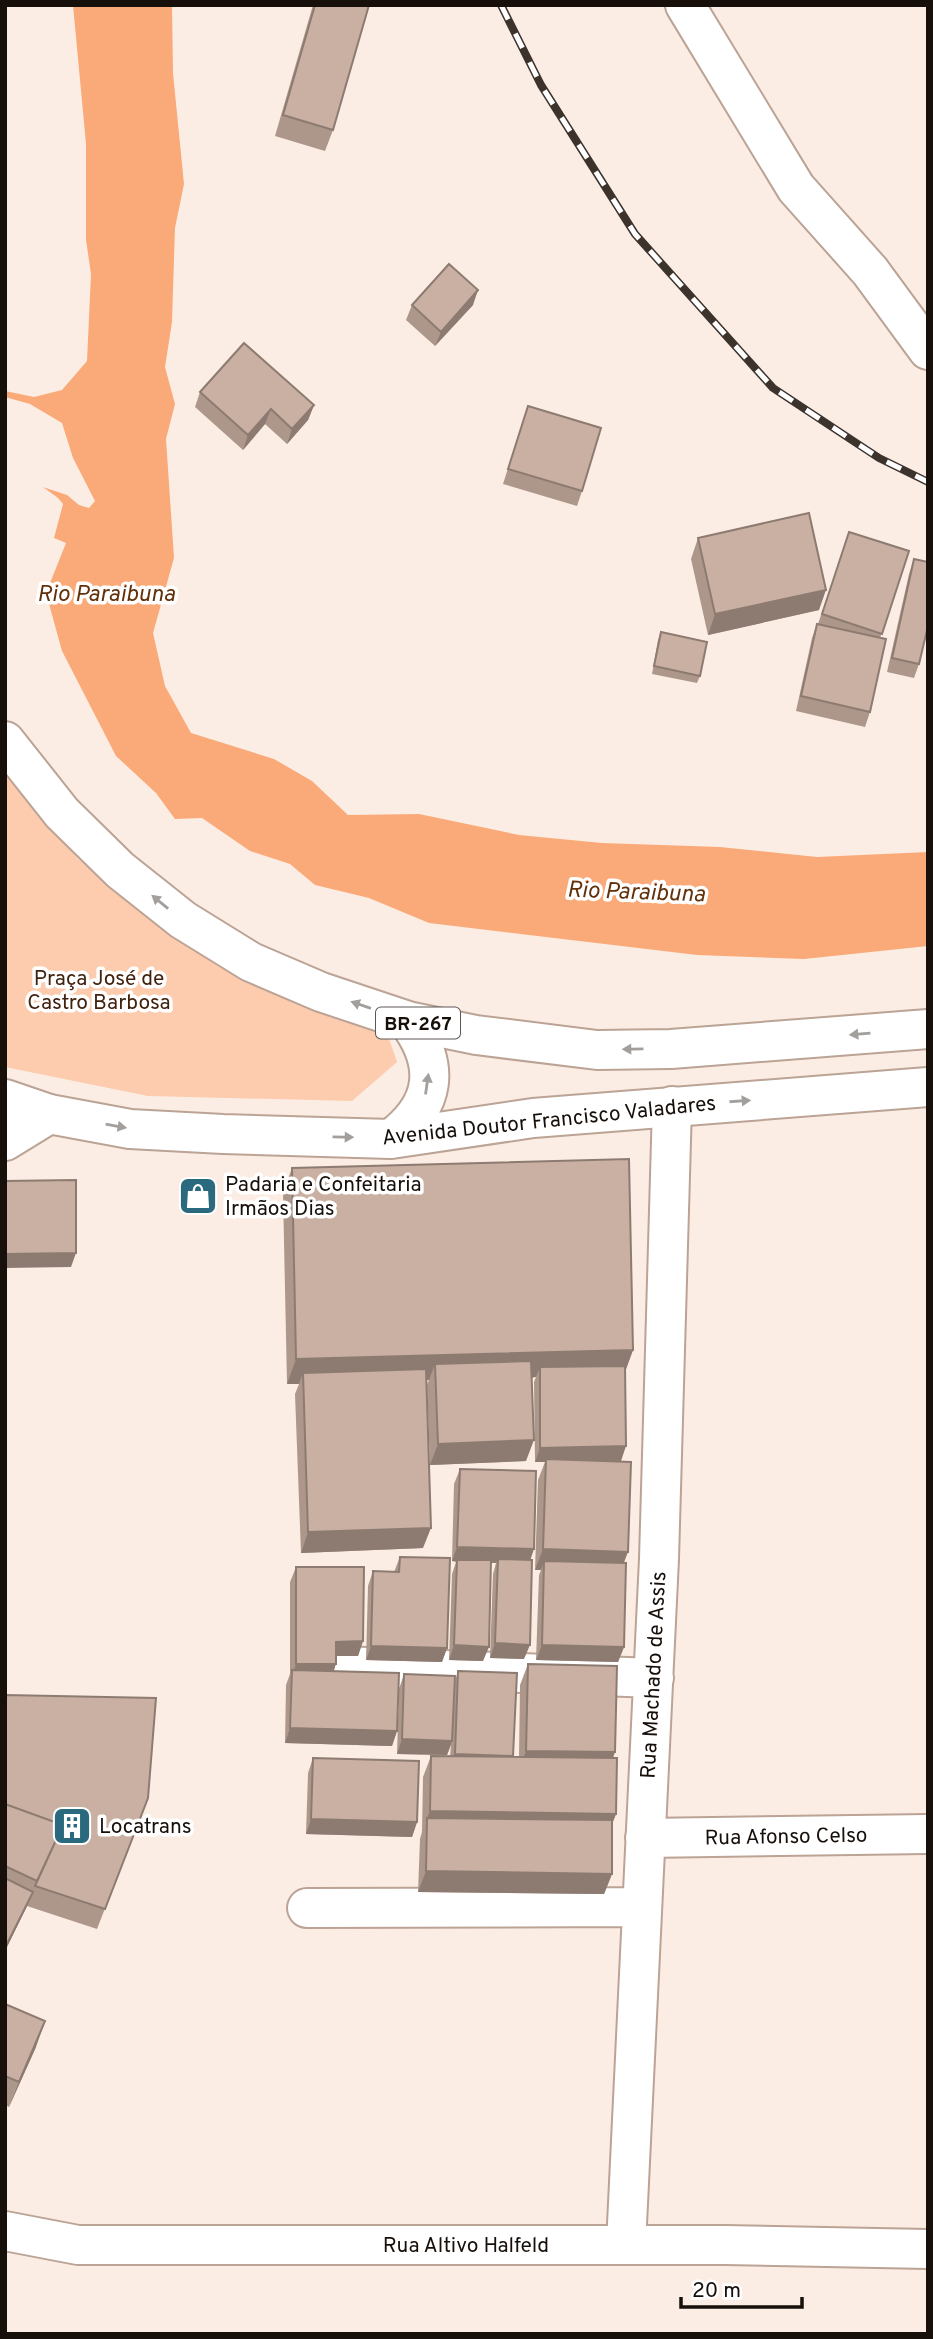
<svg xmlns="http://www.w3.org/2000/svg" width="933" height="2339" font-family="Overpass,sans-serif">
	<style>
		.green { fill: #fdccae }
		.water { fill: #faaa78 }
		.lines { fill: none; stroke-linecap: round; stroke-linejoin: round }
		.street-casing { stroke: #bba395; stroke-width: 42 }
		.secondary-casing { stroke: #bba395; stroke-width: 42 }
		.highway-casing { stroke: #bba395; stroke-width: 42 }
		.street { stroke: #fff; stroke-width: 38 }
		.secondary { stroke: #fff; stroke-width: 38 }
		.highway { stroke: #fff; stroke-width: 38 }
		.rail-casing { stroke: #3c332d; stroke-width: 8 }
		.rail { stroke: #fff; stroke-width: 5; stroke-dasharray: 16; stroke-linecap: butt }
		.wall { fill: #ad978b }
		.shaded-wall { fill: #8d7b71 }
		.building { fill: #c9b0a2; stroke: #8d7b71; stroke-width: 2 }
		.oneway { fill: #a29f9d }
		.labels { text-anchor: middle; stroke-width: 7; stroke-linejoin: round; paint-order: stroke }
		.shield { fill: #fff; stroke: #5d5754; stroke-width: 2 }
		.shield-label { font-size: 19px; font-weight: bold; fill: #170f0a }
		.park-label { font-size: 21px; fill: #41220d; stroke: #fff }
		.street-label { font-size: 21px; fill: #170f0a; stroke: #fff }
		.poi-label { font-size: 21px; fill: #170f0a; stroke: #fff; text-anchor: start }
		.water-label { font-size: 23px; font-style: italic; fill: #623009; stroke: #fff }
	</style>
	<rect width="100%" height="100%" fill="#fcede4"/>
	<!-- green -->
	<path class="green" d="M 5,771 L 78,859 L 170,928 L 387,1033 L 397,1062 L 352,1101 L 148,1096 L 5,1067 Z"/>
	<!-- water -->
	<path class="water" d="M 73,5 L 172,5 L 173,73 L 184,184 L 175,228 L 172,322 L 165,367 L 175,404 L 166,439 L 174,558 L 153,633 L 165,686 L 191,733 L 274,759 L 312,781 L 348,815 L 419,814 L 519,835 L 602,843 L 720,847 L 817,857 L 928,852 L 928,946 L 804,959 L 697,955 L 429,923 L 369,898 L 315,885 L 290,864 L 250,851 L 202,818 L 175,819 L 156,793 L 116,756 L 62,651 L 46,593 L 66,543 L 54,538 L 63,504 L 58,498 L 43,487 L 67,495 L 79,505 L 89,508 L 95,501 L 73,458 L 62,423 L 30,404 L 5,397 L 5,391 L 34,397 L 62,390 L 87,361 L 91,274 L 86,240 L 86,144 Z"/>
	<g class="lines">
		<!-- street casing -->
		<g class="street-casing">
			<path id="street" d="M 685,5 L 796,188 L 870,271 L 928,350
				M 341,1666 L 654,1678
				M 645,1838 L 928,1834
				M 307,1908 L 642,1907
				M 5,2231 L 78,2245 L 725,2245 L 928,2249
				M 626,2245 L 659,1559 L 672,1106"/>
		</g>
		<!-- secondary casing -->
		<g class="secondary-casing">
			<path id="secondary" d="M 5,1141 L 49,1114"/>
		</g>
		<!-- highway casing -->
		<g class="highway-casing">
			<path id="highway" d="M 5,741 L 62,813 L 120,870 L 183,920 L 251,962 L 321,992 L 408,1021 L 476,1035 L 597,1050 L 671,1049 L 928,1029
				M 5,1099 L 49,1114 L 130,1129 L 223,1134 L 391,1139 L 533,1118 L 928,1087
				M 391,1139 C 436,1105 441,1066 408,1021"/>
		</g>
		<!-- street -->
		<use href="#street" class="street"/>
		<!-- secondary -->
		<use href="#secondary" class="secondary"/>
		<!-- highway -->
		<use href="#highway" class="highway"/>
		<!-- rail casing -->
		<g class="rail-casing">
			<path id="rail" d="M 501,5 L 541,85 L 635,234 L 773,388 L 879,458 L 928,482"/>
		</g>
		<!-- rail -->
		<use href="#rail" class="rail"/>
	</g>
	<!-- wall -->
	<path class="wall" d="M 313,5 L 369,5 L 333,130 L 325,151 L 275,136 Z
		M 412,305 L 473,305 L 435,346 L 406,320 Z
		M 200,392 L 314,405 L 308,420 L 287,444 L 265,424 L 243,450 L 195,407 Z
		M 528,406 L 582,491 L 577,506 L 503,484 Z
		M 698,538 L 819,610 L 708,635 L 691,559 Z
		M 844,547 L 909,551 L 880,638 L 870,712 L 865,727 L 796,711 L 812,638 L 817,624 L 818,624 Z
		M 914,559 L 919,664 L 914,678 L 887,672 L 909,574 Z
		M 661,632 L 700,676 L 697,683 L 652,674 L 658,640 Z
		M 292,1168 L 633,1350 L 625,1371 L 621,1461 L 603,1461 L 624,1563 L 624,1647 L 618,1662 L 536,1660 L 539,1575 L 541,1570 L 535,1570 L 538,1480 L 545,1462 L 535,1462 L 534,1382 L 536,1377 L 531,1378 L 526,1461 L 430,1465 L 427,1385 L 429,1380 L 426,1380 L 423,1548 L 301,1553 L 295,1394 L 299,1384 L 287,1384 L 283,1193 Z
		M 460,1469 L 530,1560 L 524,1659 L 490,1658 L 493,1574 L 496,1563 L 491,1563 L 483,1661 L 449,1660 L 452,1574 L 456,1562 L 452,1561 L 454,1484 Z
		M 400,1557 L 447,1648 L 442,1662 L 366,1660 L 368,1586 L 373,1571 L 394,1572 Z
		M 296,1567 L 363,1641 L 358,1656 L 336,1656 L 334,1671 L 397,1731 L 392,1746 L 285,1743 L 286,1685 L 290,1674 L 290,1582 Z
		M 528,1664 L 613,1758 L 616,1814 L 612,1823 L 612,1874 L 604,1894 L 418,1892 L 420,1839 L 422,1832 L 423,1777 L 431,1756 L 450,1757 L 451,1745 L 447,1755 L 397,1754 L 399,1689 L 404,1674 L 455,1681 L 458,1671 L 513,1756 L 513,1757 L 519,1757 L 520,1685 Z
		M 5,1695 L 148,1798 L 97,1929 L 27,1906 L 5,1951 Z
		M 313,1758 L 417,1822 L 412,1837 L 306,1834 L 308,1773 Z
		M 5,2004 L 36,2047 L 9,2107 L 5,2105 Z"/>
	<!-- shaded-wall -->
	<path class="shaded-wall" d="M 478,290 L 473,305 L 435,346 L 441,332 Z
		M 314,405 L 308,420 L 287,444 L 292,429 Z
		M 271,409 L 265,424 L 243,450 L 248,435 Z
		M 826,590 L 819,610 L 708,635 L 715,614 Z
		M 76,1253 L 71,1267 L 5,1268 L 5,1254 Z
		M 633,1350 L 624,1375 L 540,1367 L 536,1377 L 436,1380 L 435,1364 L 429,1380 L 303,1384 L 303,1373 L 299,1384 L 287,1384 L 296,1359 Z
		M 534,1440 L 526,1461 L 430,1465 L 438,1444 Z
		M 626,1446 L 621,1461 L 546,1462 L 546,1459 L 545,1462 L 535,1462 L 540,1448 Z
		M 431,1528 L 423,1548 L 301,1553 L 308,1532 Z
		M 457,1547 L 534,1549 L 529,1564 L 498,1559 L 496,1563 L 452,1561 Z
		M 543,1549 L 628,1552 L 620,1573 L 544,1561 L 541,1570 L 535,1570 Z
		M 363,1641 L 358,1656 L 331,1656 L 336,1642 Z
		M 495,1643 L 530,1645 L 524,1659 L 490,1658 Z
		M 454,1645 L 489,1647 L 483,1661 L 449,1660 Z
		M 542,1645 L 624,1647 L 618,1662 L 536,1660 Z
		M 371,1646 L 447,1648 L 442,1662 L 366,1660 Z
		M 296,1664 L 336,1664 L 331,1679 L 292,1675 Z
		M 290,1728 L 397,1731 L 392,1746 L 285,1743 Z
		M 402,1739 L 452,1741 L 447,1755 L 397,1754 Z
		M 526,1751 L 615,1752 L 608,1773 L 519,1771 Z
		M 455,1754 L 513,1756 L 508,1771 L 450,1768 Z
		M 430,1811 L 616,1814 L 608,1835 L 427,1818 Z
		M 311,1819 L 417,1822 L 412,1837 L 306,1834 Z
		M 426,1871 L 612,1874 L 604,1894 L 418,1892 Z
		M 33,1892 L 27,1906 L 5,1951 L 7,1944 Z
		M 45,2021 L 36,2047 L 9,2107 L 19,2082 Z"/>
	<!-- building -->
	<path class="building" d="M 315,5 L 369,5 L 333,130 L 283,115 Z
		M 449,264 L 478,290 L 441,332 L 412,305 Z
		M 244,343 L 314,405 L 292,429 L 271,409 L 248,435 L 200,392 Z
		M 528,406 L 601,428 L 582,491 L 508,469 Z
		M 809,513 L 826,590 L 715,614 L 698,538 Z
		M 849,532 L 909,551 L 882,634 L 822,614 Z
		M 914,559 L 928,562 L 928,626 L 919,664 L 892,658 Z
		M 817,624 L 886,639 L 870,712 L 801,696 Z
		M 661,632 L 707,642 L 700,676 L 654,666 Z
		M 629,1159 L 633,1350 L 296,1359 L 292,1168 Z
		M 76,1180 L 76,1253 L 5,1254 L 5,1181 Z
		M 531,1361 L 534,1440 L 438,1444 L 435,1364 Z
		M 625,1366 L 626,1446 L 540,1448 L 540,1367 Z
		M 426,1369 L 431,1528 L 308,1532 L 303,1373 Z
		M 546,1459 L 631,1462 L 628,1552 L 543,1549 Z
		M 460,1469 L 536,1471 L 534,1549 L 457,1547 Z
		M 400,1557 L 450,1558 L 447,1648 L 371,1646 L 373,1571 L 399,1572 Z
		M 498,1559 L 532,1560 L 530,1645 L 495,1643 Z
		M 457,1560 L 491,1560 L 489,1647 L 454,1645 Z
		M 544,1561 L 626,1563 L 624,1647 L 542,1645 Z
		M 296,1567 L 364,1567 L 363,1641 L 336,1642 L 336,1664 L 296,1664 Z
		M 528,1664 L 617,1666 L 615,1752 L 526,1751 Z
		M 292,1670 L 399,1673 L 397,1731 L 290,1728 Z
		M 458,1671 L 517,1673 L 513,1756 L 455,1754 Z
		M 404,1674 L 455,1676 L 452,1741 L 402,1739 Z
		M 5,1695 L 156,1698 L 148,1798 L 105,1909 L 35,1886 L 63,1825 L 5,1804 Z
		M 431,1756 L 617,1758 L 616,1814 L 430,1811 Z
		M 313,1758 L 419,1761 L 417,1822 L 311,1819 Z
		M 5,1804 L 63,1825 L 37,1881 L 5,1866 Z
		M 427,1818 L 612,1820 L 612,1874 L 426,1871 Z
		M 5,1878 L 33,1892 L 7,1944 L 5,1944 Z
		M 5,2004 L 45,2021 L 19,2082 L 5,2076 Z"/>
	<!-- one-way arrows -->
	<defs><path id="oneway-solid" d="M-6-.8H1V-3.2L6.5 0L1 3.2V.8H-6Z" transform="scale(1.75)"/></defs>
	<g class="oneway">
		<use href="#oneway-solid" transform="translate(160 902) rotate(-141)"/>
		<use href="#oneway-solid" transform="translate(361 1005) rotate(-161)"/>
		<use href="#oneway-solid" transform="translate(860 1034) rotate(175)"/>
		<use href="#oneway-solid" transform="translate(633 1049) rotate(179)"/>
		<use href="#oneway-solid" transform="translate(427 1084) rotate(-82)"/>
		<use href="#oneway-solid" transform="translate(740 1101) rotate(-4)"/>
		<use href="#oneway-solid" transform="translate(116 1126) rotate(10)"/>
		<use href="#oneway-solid" transform="translate(343 1137) rotate(1)"/>
	</g>
	<!-- icons -->
	<defs>
		<g id="shop-square" transform="scale(2.0125)"><rect x="-9" y="-9" width="18" height="18" rx="4" fill="#2a697e" stroke="#fff"/><path d="M-5-2.5h2.3a2.7 3.5 0 0 1 5.4 0H5L5.5 6h-11ZM-1.5-2.5h3a1.5 2.3 0 0 0-3 0Z" fill="#fff"/></g>
		<g id="building-square" transform="scale(2.0125)"><rect x="-9" y="-9" width="18" height="18" rx="4" fill="#2a697e" stroke="#fff"/><path d="M-4-6H4V6H1V3H-1V6H-4ZM-2.5-4.3h1.7v1.8h-1.7ZM.8-4.3h1.7v1.8H.8ZM-2.5-1h1.7V.8h-1.7ZM.8-1h1.7V.8H.8Z" fill="#fff"/></g>
	</defs>
	<g fill-rule="evenodd">
		<use href="#shop-square" x="198" y="1196"/>
		<use href="#building-square" x="72" y="1826"/>
	</g>
	<g class="labels">
		<!-- shield labels -->
		<rect class="shield" x="376" y="1007.5" width="84" height="31" rx="5"/>
		<g class="shield-label">
			<text x="418" y="1030">BR-267</text>
		</g>
		<!-- park labels -->
		<g class="park-label">
			<text x="99" y="985">Praça José de<tspan x="99" dy="24">Castro Barbosa</tspan></text>
		</g>
		<!-- street labels -->
		<g class="street-label">
			<text transform="translate(549 1120) rotate(-6)" y="7">Avenida Doutor Francisco Valadares</text>
			<text transform="translate(653 1675) rotate(-87)" y="7">Rua Machado de Assis</text>
			<text transform="translate(786 1836) rotate(-1)" y="7">Rua Afonso Celso</text>
			<text x="466" y="2252">Rua Altivo Halfeld</text>
		</g>
		<!-- poi labels -->
		<g class="poi-label">
			<text x="225" y="1191">Padaria e Confeitaria<tspan x="225" dy="24">Irmãos Dias</tspan></text>
			<text x="99" y="1833">Locatrans</text>
		</g>
		<!-- water labels -->
		<g class="water-label">
			<text x="106" y="601">Rio Paraibuna</text>
			<text transform="translate(636 891) rotate(2)" y="8">Rio Paraibuna</text>
		</g>
	</g>
	<!-- border -->
	<rect width="933" height="2339" fill="none" stroke="#170f0a" stroke-width="14"/>
	<!-- scale -->
	<path d="M681 2297v10h121v-10" fill="none" stroke="#170f0a" stroke-width="3.5"/>
	<text x="692" y="2297" font-size="21" fill="#170f0a" stroke="#ffffff" stroke-width="5" paint-order="stroke">20 m</text>
</svg>
